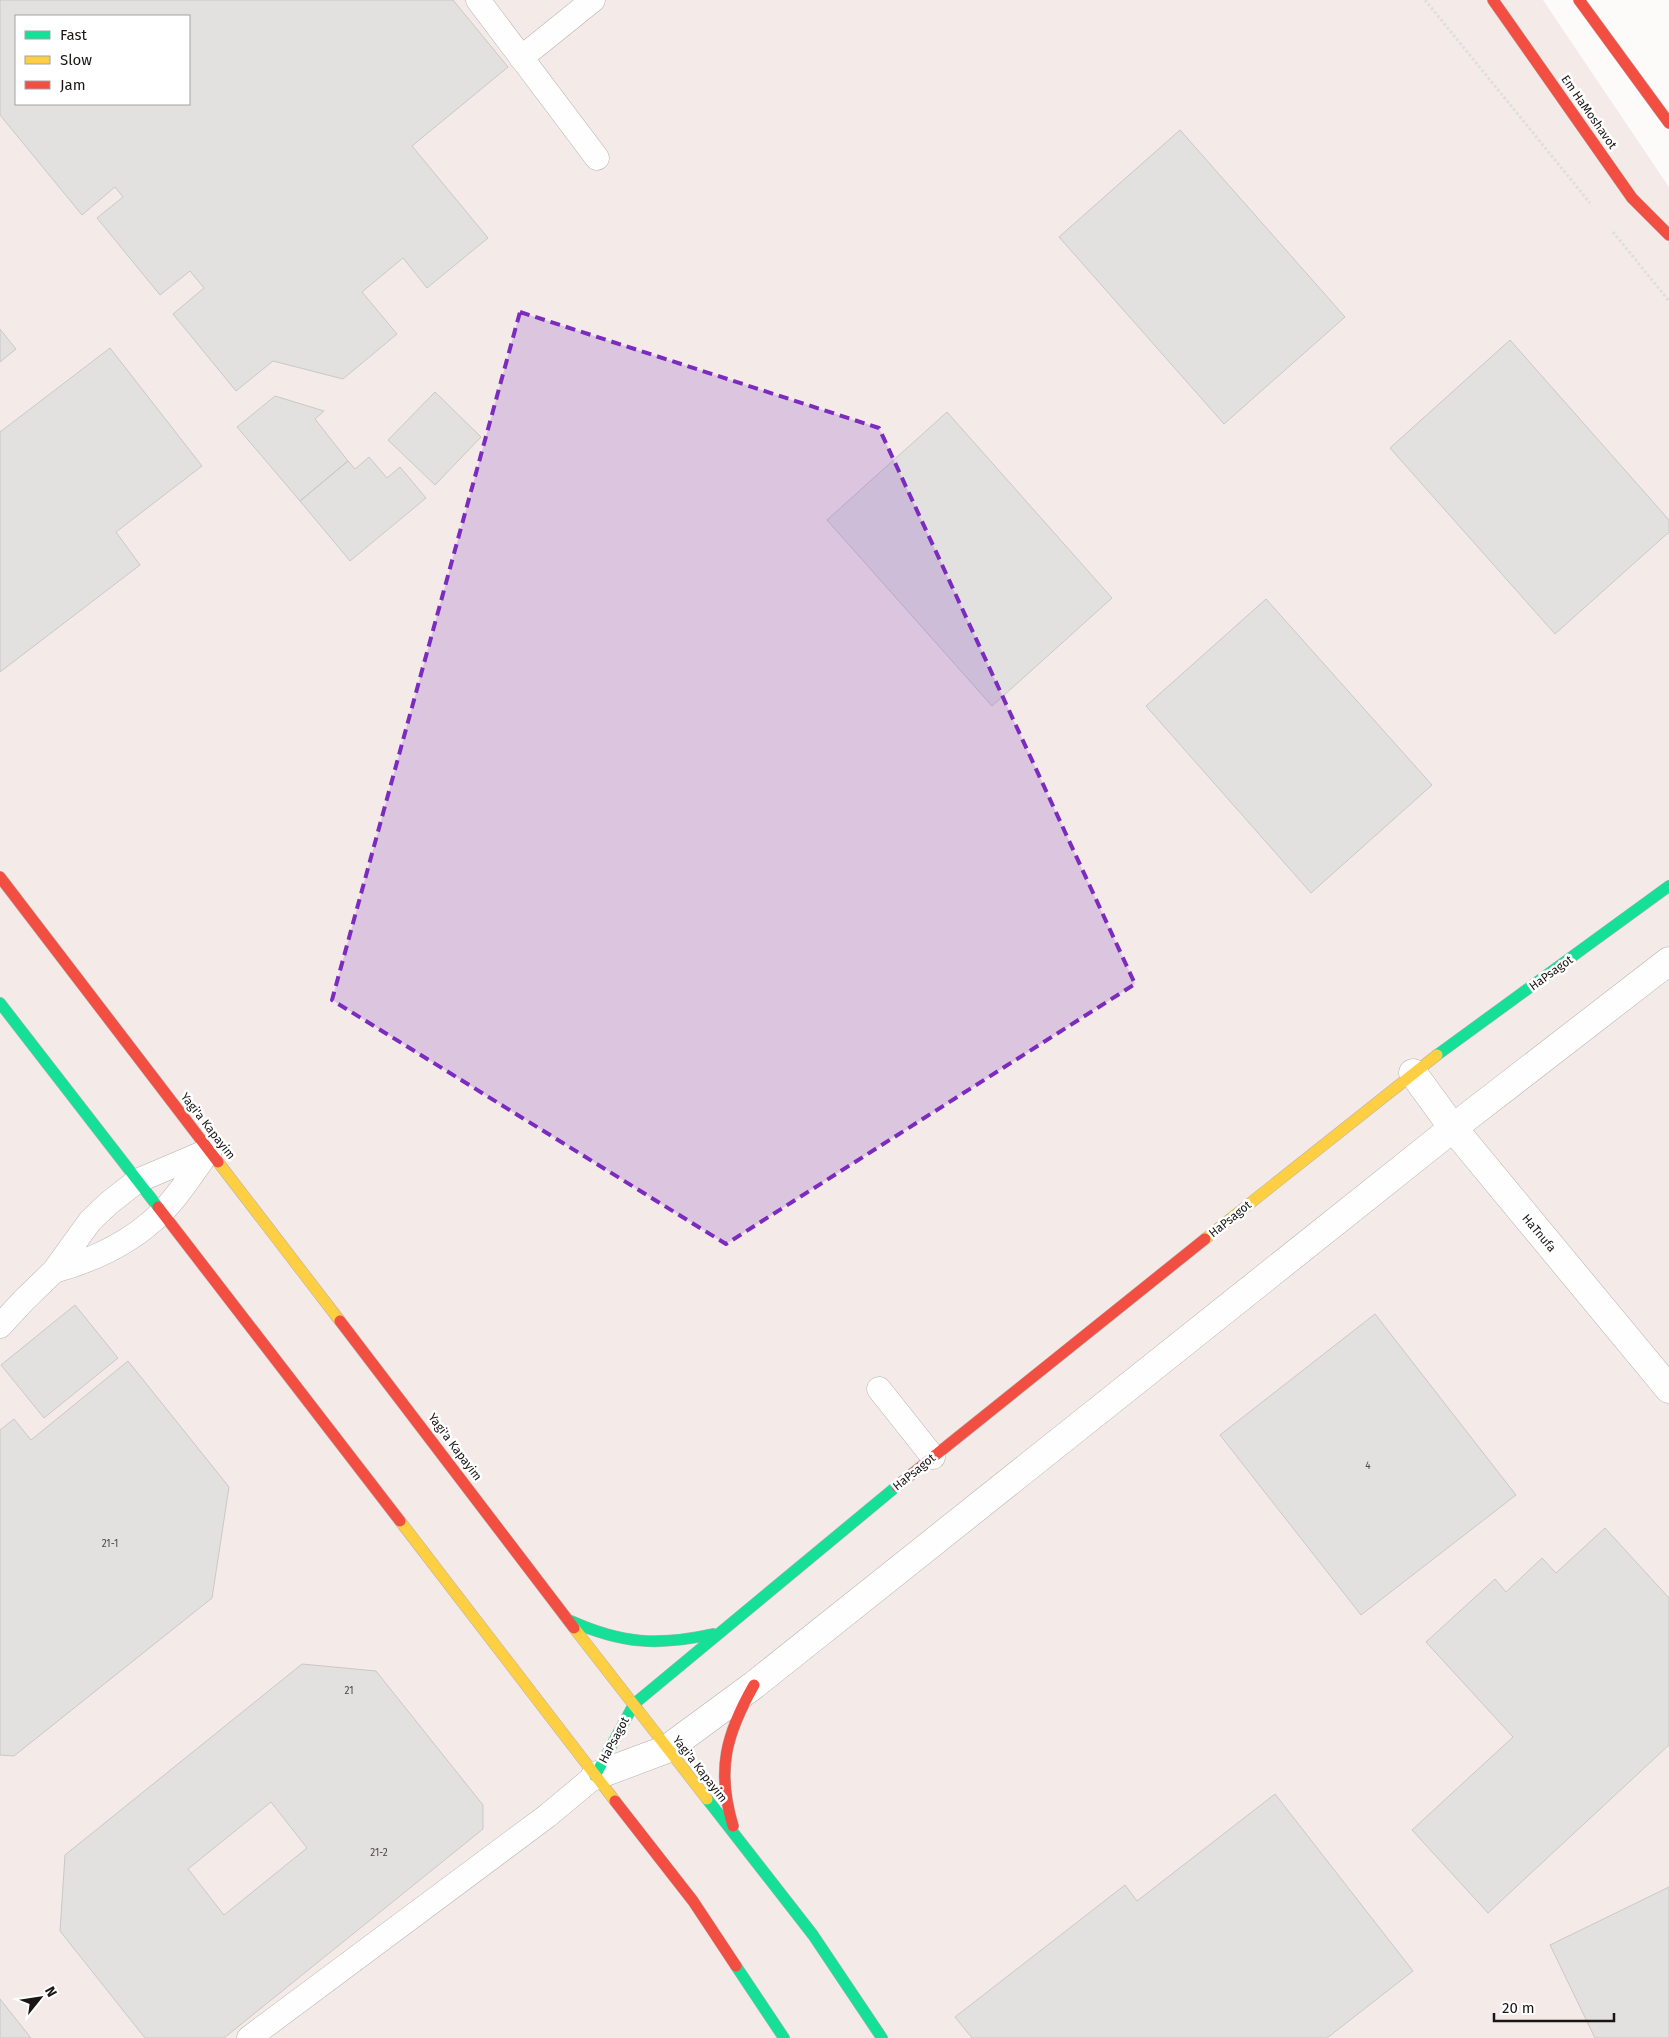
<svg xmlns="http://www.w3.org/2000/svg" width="1669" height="2038" font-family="'Fira Sans',sans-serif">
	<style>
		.built { fill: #f4ebe8; fill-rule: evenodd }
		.building { fill: #e3e1e0; stroke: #cac8c6; fill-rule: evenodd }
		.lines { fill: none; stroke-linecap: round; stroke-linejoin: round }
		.lane-casing { stroke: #b4b1b0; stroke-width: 25 }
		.street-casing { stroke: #b4b1b0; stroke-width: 29 }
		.fast-casing { stroke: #b4b1b0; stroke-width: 12 }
		.slow-casing { stroke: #b4b1b0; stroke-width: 12 }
		.jam-casing { stroke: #b4b1b0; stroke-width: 12 }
		.path { stroke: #dedede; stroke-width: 3; stroke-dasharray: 2.5 2.5; stroke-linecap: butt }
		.lane { stroke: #fffefe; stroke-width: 24 }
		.street { stroke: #fffefe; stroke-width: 28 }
		.fast { stroke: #16e098; stroke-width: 11 }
		.slow { stroke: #ffcf43; stroke-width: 11 }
		.jam { stroke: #f24e42; stroke-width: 11 }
		.marked { fill: #7b2cbf; fill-opacity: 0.2; stroke: #7b2cbf; stroke-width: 4; stroke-dasharray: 10 6; stroke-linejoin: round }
		.labels { text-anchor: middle; stroke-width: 5; stroke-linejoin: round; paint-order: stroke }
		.number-label { font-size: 10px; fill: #4c4948 }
		.street-label { font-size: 12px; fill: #1a1615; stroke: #fff }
	</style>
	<rect width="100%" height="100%" fill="#fdfbfa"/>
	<!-- built -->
	<path class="built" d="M 0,0 L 1543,0 L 1669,187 L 1669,2038 L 0,2038 ZM 16,16 L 189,16 L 189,104 L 16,104 Z"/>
	<!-- building -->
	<path class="building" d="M 0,0 L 453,0 L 508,67 L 412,146 L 488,238 L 427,288 L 403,258 L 362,292 L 397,334 L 343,379 L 273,361 L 236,391 L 173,314 L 204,288 L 190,271 L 160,295 L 97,218 L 123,197 L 115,187 L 82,215 L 0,115 ZM 16,16 L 189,16 L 189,104 L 16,104 Z
		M 1180,130 L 1345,317 L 1224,424 L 1059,237 Z
		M 0,329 L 16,349 L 0,362 Z
		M 1510,340 L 1669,520 L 1669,532 L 1555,634 L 1390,448 Z
		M 110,348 L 202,466 L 116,532 L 140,565 L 0,672 L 0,432 Z
		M 435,392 L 481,437 L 435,485 L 388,440 Z
		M 275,396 L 324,411 L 315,419 L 348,461 L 300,501 L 237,427 Z
		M 947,412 L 1112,598 L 992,706 L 827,520 Z
		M 369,457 L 387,478 L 400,467 L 426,498 L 350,561 L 300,501 L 348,461 L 355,469 Z
		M 1266,599 L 1432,785 L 1311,893 L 1146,706 Z
		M 75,1305 L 118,1358 L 44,1418 L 1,1365 Z
		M 1375,1314 L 1516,1495 L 1361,1615 L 1220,1435 Z
		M 128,1361 L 229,1487 L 212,1598 L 14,1756 L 0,1755 L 0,1430 L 14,1419 L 31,1440 Z
		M 1605,1528 L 1669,1598 L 1669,1745 L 1488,1913 L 1412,1830 L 1513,1737 L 1426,1642 L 1495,1579 L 1506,1592 L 1542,1558 L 1556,1573 Z
		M 302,1664 L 376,1671 L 483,1805 L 483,1829 L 224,2038 L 145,2038 L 60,1931 L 65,1855 ZM 271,1802 L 307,1848 L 224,1915 L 188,1869 Z
		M 1275,1794 L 1413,1971 L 1327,2038 L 972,2038 L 955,2017 L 1125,1885 L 1137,1901 Z
		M 1669,1887 L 1669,2038 L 1595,2038 L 1550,1945 Z
		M 0,1999 L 31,2038 L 0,2038 Z"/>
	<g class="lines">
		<!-- lane casing -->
		<g class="lane-casing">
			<path id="lane" d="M 478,0 L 597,158
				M 521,58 L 593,0
				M 54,1271 C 94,1260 131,1243 161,1213 C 179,1196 193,1172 208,1152
				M 0,1326 L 24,1300 L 54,1271 L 90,1221 L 109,1203 L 137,1181 L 210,1150
				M 879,1389 L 933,1457
				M 249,2038 L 547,1816 L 595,1776"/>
		</g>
		<!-- street casing -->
		<g class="street-casing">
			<path id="street" d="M 1413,1073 L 1453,1128 L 1669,1389
				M 595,1776 L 667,1749 L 754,1685 L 1453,1128 L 1669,961"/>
		</g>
		<!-- fast casing -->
		<g class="fast-casing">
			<path id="fast" d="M 0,1003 L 158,1207
				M 1437,1055 L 1669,886
				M 571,1621 C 622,1644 659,1646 713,1634
				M 595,1776 L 634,1704 L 897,1486
				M 707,1799 L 813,1935 L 882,2038
				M 736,1966 L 784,2038"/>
		</g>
		<!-- slow casing -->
		<g class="slow-casing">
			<path id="slow" d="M 218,1162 L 340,1321
				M 1205,1239 L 1437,1055
				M 400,1521 L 615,1801
				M 574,1628 L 707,1799"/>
		</g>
		<!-- jam casing -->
		<g class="jam-casing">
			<path id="jam" d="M 1493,0 L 1632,198 L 1669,235
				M 1579,0 L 1669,123
				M 0,877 L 218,1162
				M 158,1207 L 400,1521
				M 340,1321 L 574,1628
				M 897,1486 L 1205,1239
				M 615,1801 L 693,1901 L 736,1966
				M 733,1826 C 716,1770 726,1734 754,1685"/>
		</g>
		<!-- path -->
		<path class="path" d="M 1425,0 L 1590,203
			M 1613,232 L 1669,301"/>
		<!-- lane -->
		<use href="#lane" class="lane"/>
		<!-- street -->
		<use href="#street" class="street"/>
		<!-- fast -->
		<use href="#fast" class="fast"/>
		<!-- slow -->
		<use href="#slow" class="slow"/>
		<!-- jam -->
		<use href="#jam" class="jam"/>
	</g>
	<!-- marked area -->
	<path class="marked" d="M 520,312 L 879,428 L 1135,984 L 726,1244 L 332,1000 Z"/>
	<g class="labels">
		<!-- number labels -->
		<g class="number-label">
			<text x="1368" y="1469">4</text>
			<text x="110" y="1547">21-1</text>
			<text x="349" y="1694">21</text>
			<text x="379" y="1856">21-2</text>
		</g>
		<!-- street labels -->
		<g class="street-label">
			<text transform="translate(1589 112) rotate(55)" y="4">Em HaMoshavot</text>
			<text transform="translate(1551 973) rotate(-36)" y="4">HaPsagot</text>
			<text transform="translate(208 1126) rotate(52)" y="4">Yagi'a Kapayim</text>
			<text transform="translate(1230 1219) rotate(-39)" y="4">HaPsagot</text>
			<text transform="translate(1539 1233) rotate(50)" y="4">HaTnufa</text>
			<text transform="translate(455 1447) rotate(53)" y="4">Yagi'a Kapayim</text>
			<text transform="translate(914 1472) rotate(-39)" y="4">HaPsagot</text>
			<text transform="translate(614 1740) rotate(-62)" y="4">HaPsagot</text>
			<text transform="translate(700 1769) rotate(52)" y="4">Yagi'a Kapayim</text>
		</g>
	</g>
	<!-- legend -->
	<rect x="15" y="15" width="175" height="90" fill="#ffffff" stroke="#a3a2a1"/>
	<rect x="25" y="31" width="25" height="8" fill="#16e098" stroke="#a3a2a1"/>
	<text x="60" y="40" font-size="15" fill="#1a1615">Fast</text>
	<rect x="25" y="56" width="25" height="8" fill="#ffcf43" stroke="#a3a2a1"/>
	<text x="60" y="65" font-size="15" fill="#1a1615">Slow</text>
	<rect x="25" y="81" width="25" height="8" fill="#f24e42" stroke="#a3a2a1"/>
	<text x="60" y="90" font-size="15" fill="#1a1615">Jam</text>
	<!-- north arrow -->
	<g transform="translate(40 1998) rotate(60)" stroke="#ffffff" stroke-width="4" paint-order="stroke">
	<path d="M0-4L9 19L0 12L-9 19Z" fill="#1a1615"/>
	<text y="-8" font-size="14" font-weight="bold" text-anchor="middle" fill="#1a1615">N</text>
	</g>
	<!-- scale -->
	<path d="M1494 2013v8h120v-8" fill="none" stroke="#1a1615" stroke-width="2.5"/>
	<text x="1502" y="2013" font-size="15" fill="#1a1615" stroke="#ffffff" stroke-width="4" paint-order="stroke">20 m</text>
</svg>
